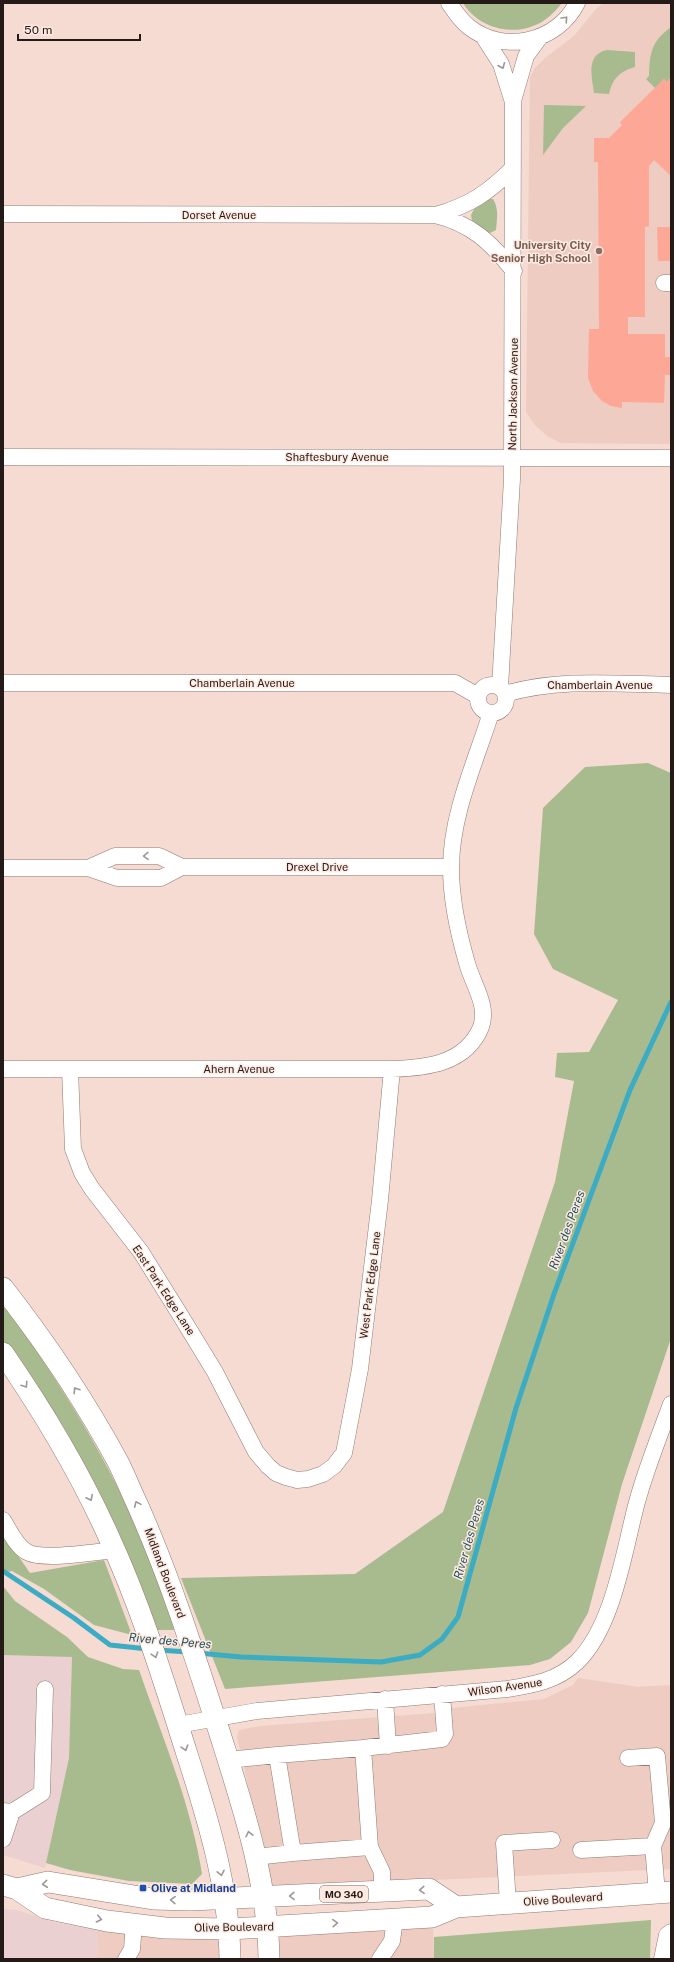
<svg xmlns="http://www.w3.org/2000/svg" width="674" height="1962" font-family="'Public Sans',sans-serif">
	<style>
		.built { fill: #eeccc1 }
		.industrial { fill: #ebd0d1 }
		.green { fill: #a7bb8e }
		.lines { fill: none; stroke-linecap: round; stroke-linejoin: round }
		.stream { stroke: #3cabc4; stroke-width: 5 }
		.building { fill: #fda896 }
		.minor-casing { stroke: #917a72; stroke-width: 17 }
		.major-casing { stroke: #917a72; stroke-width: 22 }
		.minor { stroke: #fff; stroke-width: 16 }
		.major { stroke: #fff; stroke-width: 21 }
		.oneway { stroke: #9c9897 }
		.education-dot { fill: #8d6e63; stroke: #ffeae2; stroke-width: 1.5 }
		.transit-dot { fill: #1a4fb4; stroke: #ffeae2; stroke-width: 1.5 }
		.labels { text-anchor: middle; stroke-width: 3; stroke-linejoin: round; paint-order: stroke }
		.shield { fill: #ffeae2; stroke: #665955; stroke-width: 1 }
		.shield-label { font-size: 10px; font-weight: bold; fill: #241b18 }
		.street-label { font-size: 11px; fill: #241b18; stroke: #ffeae2 }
		.education-label { font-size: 11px; font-weight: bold; fill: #785e54; stroke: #ffeae2; text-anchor: end }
		.transit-label { font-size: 11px; font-weight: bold; fill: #164399; stroke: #ffeae2; text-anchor: start }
		.water-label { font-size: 12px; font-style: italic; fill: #265460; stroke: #ffeae2 }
	</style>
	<rect width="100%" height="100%" fill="#f5dbd2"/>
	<!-- built -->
	<path class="built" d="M 604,3 L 671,3 L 671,444 L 561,443 L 547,436 L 535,425 L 526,412 L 530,78 L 534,69 L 545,58 L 574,36 L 596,9 Z
		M 578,1678 L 639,1687 L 671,1685 L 671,1869 L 280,1887 L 272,1885 L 269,1877 L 237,1737 L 239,1730 L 260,1726 L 436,1713 L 452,1708 L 544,1699 L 573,1685 Z
		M 433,1927 L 434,1959 L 275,1959 L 276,1938 L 284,1936 Z
		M 98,1930 L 137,1936 L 216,1938 L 222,1943 L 222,1959 L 97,1959 Z"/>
	<!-- industrial -->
	<path class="industrial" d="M 3,1655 L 72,1656 L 69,1758 L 45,1868 L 3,1855 Z
		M 3,1909 L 17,1910 L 53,1922 L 98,1930 L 97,1959 L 3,1959 Z"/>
	<!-- green -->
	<path class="green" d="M 463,3 L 562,3 C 554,13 545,22 533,26 C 508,36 477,26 463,3 Z
		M 671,27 L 671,77 L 667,82 L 664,79 L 655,88 L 646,79 L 649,76 C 650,52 651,42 671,27 Z
		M 607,50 L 635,52 L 635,67 C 620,71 612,79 609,94 L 594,93 C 592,77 585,55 607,50 Z
		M 544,105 L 586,106 L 563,128 L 543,155 Z
		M 486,199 L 493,199 C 499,208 497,219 496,230 L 490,233 L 472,221 L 471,215 L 474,209 Z
		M 648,763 L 671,773 L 671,1338 L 622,1484 L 588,1613 L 571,1642 L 550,1659 L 530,1665 L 225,1689 L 181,1578 L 355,1574 L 443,1512 L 555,1182 L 574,1081 L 555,1077 L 557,1053 L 589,1052 L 618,1000 L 553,969 L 534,934 L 543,808 L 585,767 Z
		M 3,1303 C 60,1382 112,1465 149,1555 C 159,1580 166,1605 175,1630 L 157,1630 L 114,1534 L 37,1391 L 3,1341 Z
		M 3,1534 L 30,1573 L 104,1560 L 132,1635 L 94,1625 L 44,1589 L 12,1571 L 3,1573 Z
		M 3,1586 L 15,1601 L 67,1637 L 88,1657 L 123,1669 L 139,1670 C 162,1736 191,1804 202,1874 L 192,1884 L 129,1881 L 70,1870 L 46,1863 L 69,1758 L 72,1657 L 3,1655 Z
		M 651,1920 L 650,1959 L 434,1959 L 434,1937 Z"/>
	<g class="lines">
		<!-- stream -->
		<path class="stream" d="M 3,1571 L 74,1618 L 110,1645 L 148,1649
			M 158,1650 L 188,1652
			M 198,1653 L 241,1657 L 381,1662 L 420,1655 L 442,1639 L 458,1617 L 516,1408 L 554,1294 L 630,1090 L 671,1002"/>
	</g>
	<!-- building -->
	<path class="building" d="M 671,77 L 671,176 L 654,160 L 649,166 L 649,226 L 645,227 L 645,317 L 628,317 L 628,334 L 665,334 L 665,357 L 671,357 L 671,375 L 665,375 L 664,403 L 622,402 L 622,408 L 611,406 L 602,401 L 593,391 L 588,378 L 589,329 L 599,329 L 598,162 L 594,162 L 594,138 L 609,138 L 622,125 L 620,122 L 664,79 L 667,82 Z
		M 657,227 L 671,227 L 671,261 L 658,261 Z"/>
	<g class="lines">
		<!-- minor casing -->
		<g class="minor-casing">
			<path id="minor" d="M 449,3 C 455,12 460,20 469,27 C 503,54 557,43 577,3
				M 483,36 L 501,64 L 512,99
				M 3,214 L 435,215 C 472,224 490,242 514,271
				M 436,215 C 470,205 488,193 513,168
				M 664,283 L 671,283
				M 3,457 L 671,458
				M 3,683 L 455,683 L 478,696
				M478 699a14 14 0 1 1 28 0a14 14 0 1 1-28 0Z
				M 500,687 L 512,479 L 513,101 L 526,56 L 540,37
				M 505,694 C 559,678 616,684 671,685
				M 3,868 L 88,868 L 117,878 L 161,878 L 182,867 L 451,867
				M 88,868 L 115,856 L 159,856 L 182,867
				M 3,1069 L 392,1069 C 426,1068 466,1064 481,1027 C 489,1005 472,983 467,963 C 458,932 451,900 451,868 C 451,815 475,763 491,713
				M 70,1069 L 73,1149 L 82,1173 L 92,1189 L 141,1252 L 179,1313 L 215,1372 L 256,1452 L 268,1466 L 276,1473 L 286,1477 L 297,1480 L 308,1479 L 323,1474 L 334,1466 L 344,1453 L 360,1369 L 380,1200 L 392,1069
				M 3,1520 C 9,1530 16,1546 27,1552 C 43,1561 95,1552 114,1550
				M 385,1699 L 388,1746
				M 178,1725 L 257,1711 L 507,1689 C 533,1685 557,1681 577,1662 C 614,1626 624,1550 637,1502 C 646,1469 659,1437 671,1404
				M 363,1748 L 442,1739 L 445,1734 L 442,1694
				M 628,1758 L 657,1756 L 663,1823 L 653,1846
				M 228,1760 L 277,1755
				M 3,1811 L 12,1812 L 3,1839
				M 12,1812 L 42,1793 L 45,1689
				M 370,1847 L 293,1853 L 277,1755 L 363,1748 L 370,1847 L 382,1872 L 382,1892
				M 581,1850 L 653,1846 L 657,1893
				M 254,1857 L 293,1853
				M 508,1903 L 504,1843 L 552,1840
				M 126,1959 L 132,1949 L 134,1924
				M 380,1959 L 392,1941 L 395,1919
				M 662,1959 L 667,1935 L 671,1932"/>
		</g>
		<!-- major casing -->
		<g class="major-casing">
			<path id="major" d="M 3,1288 C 46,1343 85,1401 118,1462 C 125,1476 131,1491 138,1506 C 171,1580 195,1657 220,1734 C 243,1807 268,1882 269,1959
				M 3,1353 C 43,1411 79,1471 108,1535 C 140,1604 163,1678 186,1751 C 208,1819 229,1887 230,1959
				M 3,1885 L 17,1889 L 45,1908 L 107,1921 L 165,1928 L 230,1929 L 432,1917 L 456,1907 L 671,1892
				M 17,1889 L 48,1882 L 153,1899 L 191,1900 L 429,1889 L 456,1907"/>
		</g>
		<!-- minor -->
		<use href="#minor" class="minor"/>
		<!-- major -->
		<use href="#major" class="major"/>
	</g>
	<!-- one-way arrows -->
	<defs><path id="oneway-chevron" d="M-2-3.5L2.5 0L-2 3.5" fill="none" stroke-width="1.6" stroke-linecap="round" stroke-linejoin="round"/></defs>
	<g class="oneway">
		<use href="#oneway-chevron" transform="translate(565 19) rotate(-47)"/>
		<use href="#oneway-chevron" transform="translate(502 66) rotate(67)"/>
		<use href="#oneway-chevron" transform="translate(146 856) rotate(179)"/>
		<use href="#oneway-chevron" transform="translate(25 1385) rotate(56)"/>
		<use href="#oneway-chevron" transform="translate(76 1390) rotate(-123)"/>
		<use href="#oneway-chevron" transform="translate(90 1498) rotate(63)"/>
		<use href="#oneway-chevron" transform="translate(137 1504) rotate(-114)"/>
		<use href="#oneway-chevron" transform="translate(155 1655) rotate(72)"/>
		<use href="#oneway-chevron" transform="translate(185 1748) rotate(73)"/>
		<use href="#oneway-chevron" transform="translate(249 1834) rotate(-103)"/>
		<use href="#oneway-chevron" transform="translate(221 1873) rotate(78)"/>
		<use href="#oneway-chevron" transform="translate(45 1884) rotate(174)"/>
		<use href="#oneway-chevron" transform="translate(422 1890) rotate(177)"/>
		<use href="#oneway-chevron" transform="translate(292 1896) rotate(178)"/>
		<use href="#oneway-chevron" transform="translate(173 1900) rotate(-178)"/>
		<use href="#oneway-chevron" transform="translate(99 1919) rotate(12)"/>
		<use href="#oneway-chevron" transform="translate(335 1923) rotate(-4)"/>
	</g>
	<!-- markers -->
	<circle class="education-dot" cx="599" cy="251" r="4"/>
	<rect class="transit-dot" x="139" y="1884" width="8" height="8" rx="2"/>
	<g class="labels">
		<!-- shield labels -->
		<rect class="shield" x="320" y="1886" width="48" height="16" rx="3"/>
		<g class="shield-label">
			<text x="344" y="1898">MO 340</text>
		</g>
		<!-- street labels -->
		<g class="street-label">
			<text x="219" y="219">Dorset Avenue</text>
			<text transform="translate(513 394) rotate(-89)" y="4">North Jackson Avenue</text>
			<text x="337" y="461">Shaftesbury Avenue</text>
			<text x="242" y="687">Chamberlain Avenue</text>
			<text x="600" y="689">Chamberlain Avenue</text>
			<text x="317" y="871">Drexel Drive</text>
			<text x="239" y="1073">Ahern Avenue</text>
			<text transform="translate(370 1285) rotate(-83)" y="4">West Park Edge Lane</text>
			<text transform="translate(164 1290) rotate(57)" y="4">East Park Edge Lane</text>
			<text transform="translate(165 1573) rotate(69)" y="4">Midland Boulevard</text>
			<text transform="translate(505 1687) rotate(-8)" y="4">Wilson Avenue</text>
			<text transform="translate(563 1899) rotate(-4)" y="4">Olive Boulevard</text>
			<text transform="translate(234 1927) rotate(-1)" y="4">Olive Boulevard</text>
		</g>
		<!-- education labels -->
		<g class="education-label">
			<text x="591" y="249">University City<tspan x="591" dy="13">Senior High School</tspan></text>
		</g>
		<!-- transit labels -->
		<g class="transit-label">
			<text x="151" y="1892">Olive at Midland</text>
		</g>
		<!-- water labels -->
		<g class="water-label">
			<text transform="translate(567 1230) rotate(-70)" y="4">River des Peres</text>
			<text transform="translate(469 1539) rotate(-74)" y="4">River des Peres</text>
			<text transform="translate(170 1641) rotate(5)" y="4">River des Peres</text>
		</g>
	</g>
	<!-- border -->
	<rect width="674" height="1962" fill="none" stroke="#241b18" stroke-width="8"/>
	<!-- scale -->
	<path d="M18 34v6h122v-6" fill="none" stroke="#241b18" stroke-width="2"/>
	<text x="24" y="34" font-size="12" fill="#241b18" stroke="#ffeae2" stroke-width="3" paint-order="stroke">50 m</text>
</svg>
